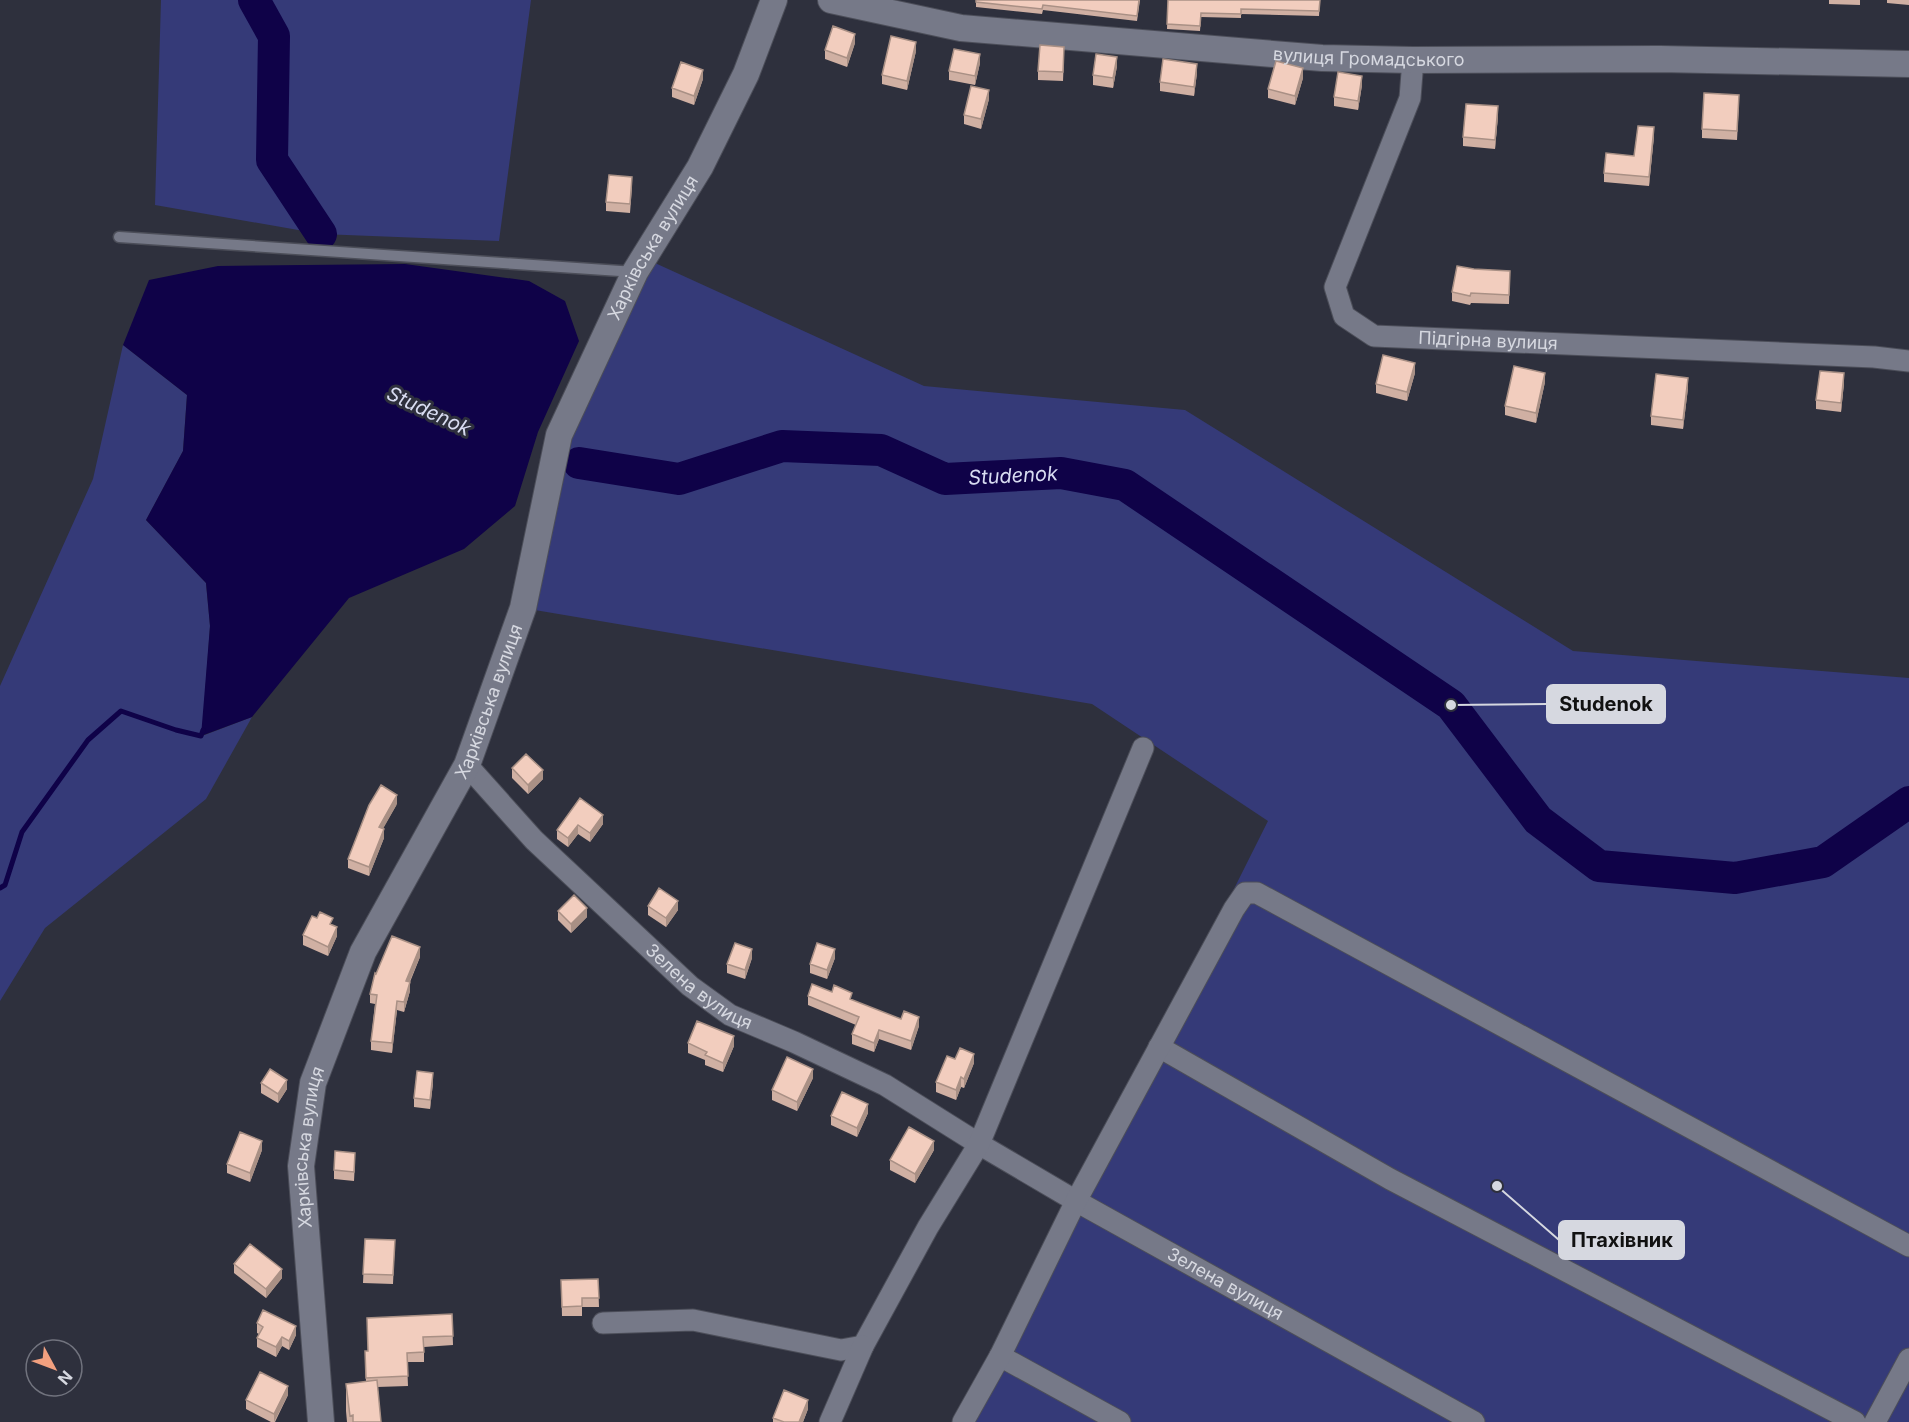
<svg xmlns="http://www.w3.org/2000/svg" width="1909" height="1422" font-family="Inter,sans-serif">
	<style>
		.green { fill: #353a78 }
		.water { fill: #0f0248 }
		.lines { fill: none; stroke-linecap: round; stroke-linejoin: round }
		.stream { stroke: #0f0248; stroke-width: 5 }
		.river { stroke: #0f0248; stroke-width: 32 }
		.service-casing { stroke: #4c4e59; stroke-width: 13 }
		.minor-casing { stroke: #4c4e59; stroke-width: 23 }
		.tertiary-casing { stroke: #4c4e59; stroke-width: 28 }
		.service { stroke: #767988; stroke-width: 10 }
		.minor { stroke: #767988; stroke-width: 21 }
		.tertiary { stroke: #767988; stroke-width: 26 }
		.wall { fill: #d0b0a3 }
		.shaded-wall { fill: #a99085 }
		.building { fill: #f2cdbe; stroke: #a99085; stroke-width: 1.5 }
		.labels { text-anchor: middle; stroke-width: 6; stroke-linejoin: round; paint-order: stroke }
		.street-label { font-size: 18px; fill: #d6d8e0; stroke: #2e303d }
		.water-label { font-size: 20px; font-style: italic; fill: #d8dcf1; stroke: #2e303d }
		.leader { fill: none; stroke: #d6d8e0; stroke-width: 2 }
		.callout-dot { fill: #d6d8e0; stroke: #2e303d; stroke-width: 2 }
		.callout { fill: #d6d8e0; stroke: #d6d8e0; stroke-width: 2 }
		.callout-label { font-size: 20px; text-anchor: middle; font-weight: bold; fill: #111 }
	</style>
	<rect width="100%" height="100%" fill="#2e303d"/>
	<!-- green -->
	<path class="green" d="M 161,0 L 531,0 L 499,241 L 321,234 L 155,205 Z
		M 644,258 L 924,386 L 1185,410 L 1573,651 L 1909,678 L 1909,1422 L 962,1422 L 1010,1336 L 1268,821 L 1092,704 L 523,608 L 559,435 Z
		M 123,345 L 187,395 L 183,451 L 146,520 L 206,583 L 210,626 L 202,736 L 252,717 L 206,799 L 45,928 L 0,1001 L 0,686 L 93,479 Z"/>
	<!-- water -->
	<path class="water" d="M 405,264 L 529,281 L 565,301 L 579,341 L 538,432 L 515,506 L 464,549 L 349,598 L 252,717 L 201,736 L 210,626 L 206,583 L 146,520 L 183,451 L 187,395 L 123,345 L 149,280 L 218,266 Z"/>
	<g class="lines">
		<!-- stream -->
		<path class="stream" d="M 0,888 L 5,885 L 22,832 L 88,740 L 121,711 L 176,730 L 201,736 L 203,730"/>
		<!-- river -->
		<g class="river">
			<path d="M 254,0 L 274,36 L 272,160 L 321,234"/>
			<path id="s1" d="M 579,463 L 679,479 L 782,446 L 881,450 L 945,479 L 1061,473 L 1125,485 L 1451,705 L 1538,820 L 1599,866 L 1735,878 L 1823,862 L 1909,802"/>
		</g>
		<!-- service casing -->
		<g class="service-casing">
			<path id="service" d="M 119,237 L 635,272"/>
		</g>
		<!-- minor casing -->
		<g class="minor-casing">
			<g id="minor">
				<path id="s2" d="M 1413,60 L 1410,98 L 1335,287 L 1344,316 L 1374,336 L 1874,357 L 1909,361"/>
				<path id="s3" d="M 467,765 L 534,840 L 690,986 L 730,1015 L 794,1042 L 885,1085 L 979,1144 L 1076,1201 L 1474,1422"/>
				<path d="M 1159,1047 L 1390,1179 L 1855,1422"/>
				<path d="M 603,1323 L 693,1320 L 841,1350 L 863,1346 L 928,1227 L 979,1144 L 1143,748"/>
				<path d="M 1000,1356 L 1120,1422"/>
				<path d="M 830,1422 L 863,1346"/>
				<path d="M 963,1422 L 1000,1356 L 1076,1201 L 1234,909 L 1245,893 L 1257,893 L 1909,1246"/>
				<path d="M 1875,1422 L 1909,1359"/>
			</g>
		</g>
		<!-- tertiary casing -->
		<g class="tertiary-casing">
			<g id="tertiary">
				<path id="s4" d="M 831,0 L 961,28 L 1322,58 L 1413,60 L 1660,59 L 1909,64"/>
				<path id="s5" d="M 321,1422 L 301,1166 L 313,1083 L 363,952 L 467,765 L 523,608 L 559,435 L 635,272 L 700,167 L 746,74 L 774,0"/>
			</g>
		</g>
		<!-- service -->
		<use href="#service" class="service"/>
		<!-- minor -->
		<use href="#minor" class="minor"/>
		<!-- tertiary -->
		<use href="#tertiary" class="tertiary"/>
	</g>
	<!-- wall -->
	<path class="wall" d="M 976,0 L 1140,0 L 1137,21 L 1043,10 L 1042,14 L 976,7 Z
		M 1168,0 L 1320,0 L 1319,16 L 1241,14 L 1241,18 L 1201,17 L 1200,31 L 1167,29 Z
		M 1829,0 L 1860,0 L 1860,5 L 1829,4 Z
		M 1887,0 L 1909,0 L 1909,5 L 1887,3 Z
		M 855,43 L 847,67 L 825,59 L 825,50 Z
		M 916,51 L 907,90 L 882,84 L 882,75 Z
		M 1064,56 L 1063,81 L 1038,80 L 1038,71 Z
		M 980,63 L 975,85 L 949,80 L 949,71 Z
		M 1117,66 L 1113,88 L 1093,85 L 1093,75 Z
		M 1197,73 L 1194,96 L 1160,91 L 1160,82 Z
		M 1303,78 L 1295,105 L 1268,98 L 1268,89 Z
		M 703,79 L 694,105 L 672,97 L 672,88 Z
		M 1362,85 L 1358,110 L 1334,106 L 1334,97 Z
		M 989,99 L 981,129 L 964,124 L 964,115 Z
		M 1739,104 L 1737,140 L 1702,138 L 1702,129 Z
		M 1498,116 L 1495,149 L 1463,146 L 1463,137 Z
		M 1654,136 L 1649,186 L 1604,182 L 1604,173 L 1634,156 Z
		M 632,186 L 630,213 L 606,211 L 606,202 Z
		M 1474,269 L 1510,271 L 1509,304 L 1471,303 L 1470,305 L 1452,301 L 1452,292 Z
		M 1415,373 L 1407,401 L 1376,393 L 1376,384 Z
		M 1545,382 L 1536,423 L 1505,415 L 1505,406 Z
		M 1844,383 L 1841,412 L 1816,409 L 1816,400 Z
		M 1688,388 L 1683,429 L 1651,425 L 1651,416 Z
		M 512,768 L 543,779 L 528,794 L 512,778 Z
		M 580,798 L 603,824 L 590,842 L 578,834 L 568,847 L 557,839 L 557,830 Z
		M 397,804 L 383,828 L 384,838 L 369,876 L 348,868 L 348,859 Z
		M 648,906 L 678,910 L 666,927 L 648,915 Z
		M 558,911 L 587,917 L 571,933 L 558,920 Z
		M 333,925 L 337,936 L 328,956 L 303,945 L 303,935 Z
		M 420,957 L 410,982 L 410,991 L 404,1012 L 397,1010 L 392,1053 L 371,1050 L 371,1041 L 375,1004 L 370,1003 L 370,994 L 376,974 Z
		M 752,958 L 745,979 L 727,973 L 727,964 Z
		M 835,958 L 827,979 L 810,973 L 810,964 Z
		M 808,996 L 852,1000 L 919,1026 L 911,1050 L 879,1039 L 874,1052 L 852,1044 L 852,1034 L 856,1025 L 808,1005 Z
		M 688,1043 L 734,1046 L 723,1072 L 705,1065 L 705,1060 L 688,1053 Z
		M 955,1059 L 974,1063 L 964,1088 L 961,1087 L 956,1100 L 936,1092 L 936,1082 Z
		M 813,1078 L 797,1111 L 772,1100 L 772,1090 Z
		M 261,1083 L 287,1089 L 278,1103 L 261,1093 Z
		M 433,1083 L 430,1109 L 414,1107 L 414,1098 Z
		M 868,1113 L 857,1137 L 831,1125 L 831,1116 Z
		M 262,1150 L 250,1182 L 227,1173 L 227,1164 Z
		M 934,1150 L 915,1183 L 890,1170 L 890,1160 Z
		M 355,1162 L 354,1181 L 334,1179 L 334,1170 Z
		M 365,1239 L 395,1240 L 393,1284 L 363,1283 Z
		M 234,1264 L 282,1278 L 266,1298 L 234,1273 Z
		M 598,1279 L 599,1307 L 582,1307 L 582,1316 L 562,1316 L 561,1280 Z
		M 452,1314 L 453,1345 L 424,1347 L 424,1362 L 407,1362 L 408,1386 L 377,1387 L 381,1422 L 347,1422 L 346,1411 L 346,1384 L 366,1382 L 365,1351 L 368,1351 Z
		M 257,1323 L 296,1335 L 289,1350 L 282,1346 L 276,1357 L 257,1347 L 257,1338 L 259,1334 L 257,1333 Z
		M 288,1395 L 275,1422 L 271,1422 L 246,1409 L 246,1400 Z
		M 808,1409 L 803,1422 L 773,1422 L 773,1418 Z"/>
	<!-- shaded-wall -->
	<path class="shaded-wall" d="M 855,34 L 855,43 L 847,67 L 847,58 Z
		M 916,42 L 916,51 L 907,90 L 907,81 Z
		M 980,54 L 980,63 L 975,85 L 975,76 Z
		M 1117,57 L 1117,66 L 1113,88 L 1113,78 Z
		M 1197,64 L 1197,73 L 1194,96 L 1194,87 Z
		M 1303,68 L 1303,78 L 1295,105 L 1295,96 Z
		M 703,70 L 703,79 L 694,105 L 694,96 Z
		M 1362,76 L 1362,85 L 1358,110 L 1358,101 Z
		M 989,90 L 989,99 L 981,129 L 981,119 Z
		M 1498,106 L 1498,116 L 1495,149 L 1495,140 Z
		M 1654,127 L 1654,136 L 1649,186 L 1649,177 Z
		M 1415,363 L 1415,373 L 1407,401 L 1407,392 Z
		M 1545,373 L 1545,382 L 1536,423 L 1536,413 Z
		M 1844,373 L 1844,383 L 1841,412 L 1841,403 Z
		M 1688,378 L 1688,388 L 1683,429 L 1683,420 Z
		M 543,770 L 543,779 L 528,794 L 528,785 Z
		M 397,795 L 397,804 L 379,836 L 379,827 Z
		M 603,815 L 603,824 L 590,842 L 590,833 Z
		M 578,825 L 578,834 L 568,847 L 568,838 Z
		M 384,829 L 384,838 L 369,876 L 369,867 Z
		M 678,901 L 678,910 L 666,927 L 666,918 Z
		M 587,908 L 587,917 L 571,933 L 571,924 Z
		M 337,927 L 337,936 L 328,956 L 328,947 Z
		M 420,947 L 420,957 L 406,990 L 406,981 Z
		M 752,949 L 752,958 L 745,979 L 745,970 Z
		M 835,949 L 835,958 L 827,979 L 827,970 Z
		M 410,982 L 410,991 L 404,1012 L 404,1002 Z
		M 397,1001 L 397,1010 L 392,1053 L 392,1043 Z
		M 919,1017 L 919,1026 L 911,1050 L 911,1041 Z
		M 879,1030 L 879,1039 L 874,1052 L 874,1043 Z
		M 734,1036 L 734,1046 L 723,1072 L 723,1063 Z
		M 974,1054 L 974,1063 L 964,1088 L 964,1079 Z
		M 813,1069 L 813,1078 L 797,1111 L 797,1102 Z
		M 433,1073 L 433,1083 L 430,1109 L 430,1100 Z
		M 961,1077 L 961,1087 L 956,1100 L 956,1090 Z
		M 287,1080 L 287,1089 L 278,1103 L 278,1094 Z
		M 868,1104 L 868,1113 L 857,1137 L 857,1128 Z
		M 262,1141 L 262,1150 L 250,1182 L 250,1173 Z
		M 934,1141 L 934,1150 L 915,1183 L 915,1174 Z
		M 282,1269 L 282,1278 L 266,1298 L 266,1289 Z
		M 296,1326 L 296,1335 L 289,1350 L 289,1341 Z
		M 282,1337 L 282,1346 L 276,1357 L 276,1347 Z
		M 288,1386 L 288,1395 L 274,1422 L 274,1414 Z
		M 808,1400 L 808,1409 L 803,1422 L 799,1422 Z"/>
	<!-- building -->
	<path class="building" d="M 976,0 L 1139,0 L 1137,16 L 1043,5 L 1042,9 L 976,2 Z
		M 1168,0 L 1320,0 L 1319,11 L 1241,9 L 1241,14 L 1201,13 L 1200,26 L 1167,24 Z
		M 833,26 L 855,34 L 847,58 L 825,50 Z
		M 891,36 L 916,42 L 907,81 L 882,75 Z
		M 1040,45 L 1064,47 L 1063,72 L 1038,71 Z
		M 954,49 L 980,54 L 975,76 L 949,71 Z
		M 1096,54 L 1117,57 L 1113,78 L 1093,75 Z
		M 1163,59 L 1197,64 L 1194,87 L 1160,82 Z
		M 1276,61 L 1303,68 L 1295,96 L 1268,89 Z
		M 681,62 L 703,70 L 694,96 L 672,88 Z
		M 1338,72 L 1362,76 L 1358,101 L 1334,97 Z
		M 971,86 L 989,90 L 981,119 L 964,115 Z
		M 1704,93 L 1739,95 L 1737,131 L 1702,129 Z
		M 1466,104 L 1498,106 L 1495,140 L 1463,137 Z
		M 1638,126 L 1654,127 L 1649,177 L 1604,173 L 1606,153 L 1634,156 Z
		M 609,175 L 632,177 L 630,204 L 606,202 Z
		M 1457,266 L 1474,269 L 1510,271 L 1509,295 L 1471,293 L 1470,296 L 1452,292 Z
		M 1383,355 L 1415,363 L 1407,392 L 1376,384 Z
		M 1514,366 L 1545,373 L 1536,413 L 1505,406 Z
		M 1820,371 L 1844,373 L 1841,403 L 1816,400 Z
		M 1656,374 L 1688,378 L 1683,420 L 1651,416 Z
		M 526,754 L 543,770 L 528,785 L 512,768 Z
		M 381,785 L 397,795 L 379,827 L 384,829 L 369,867 L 348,859 L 369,805 Z
		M 580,798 L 603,815 L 590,833 L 578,825 L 568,838 L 557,830 Z
		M 659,888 L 678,901 L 666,918 L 648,906 Z
		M 574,895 L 587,908 L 571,924 L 558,911 Z
		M 320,912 L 333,918 L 330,924 L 337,927 L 328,947 L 303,935 L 312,916 L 317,918 Z
		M 392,936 L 420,947 L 406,981 L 410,982 L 404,1002 L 397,1001 L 392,1043 L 371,1041 L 377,995 L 370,994 L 375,973 L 376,974 Z
		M 735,943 L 752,949 L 745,970 L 727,964 Z
		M 817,943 L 835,949 L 827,970 L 810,964 Z
		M 812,984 L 832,992 L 834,985 L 852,993 L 850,999 L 901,1019 L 904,1011 L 919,1017 L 911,1041 L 879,1030 L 874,1043 L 852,1034 L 859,1017 L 808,996 Z
		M 697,1021 L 734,1036 L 723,1063 L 705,1055 L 707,1052 L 688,1043 Z
		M 960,1048 L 974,1054 L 964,1079 L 961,1077 L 956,1090 L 936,1082 L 947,1056 L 955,1059 Z
		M 787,1057 L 813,1069 L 797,1102 L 772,1090 Z
		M 270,1069 L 287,1080 L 278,1094 L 261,1083 Z
		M 417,1071 L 433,1073 L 430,1100 L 414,1098 Z
		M 842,1092 L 868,1104 L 857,1128 L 831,1116 Z
		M 909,1127 L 934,1141 L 915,1174 L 890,1160 Z
		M 240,1132 L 262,1141 L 250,1173 L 227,1164 Z
		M 335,1151 L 355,1153 L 354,1172 L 334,1170 Z
		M 365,1239 L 395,1240 L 393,1275 L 363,1274 Z
		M 250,1244 L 282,1269 L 266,1289 L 234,1264 Z
		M 598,1279 L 599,1298 L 582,1298 L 582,1306 L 562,1307 L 561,1280 Z
		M 263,1310 L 296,1326 L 289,1341 L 282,1337 L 276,1347 L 257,1338 L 263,1327 L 257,1323 Z
		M 452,1314 L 453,1336 L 423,1337 L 424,1352 L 407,1353 L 408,1376 L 366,1378 L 365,1351 L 368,1351 L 367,1318 Z
		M 260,1372 L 288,1386 L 274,1414 L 246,1400 Z
		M 377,1380 L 381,1422 L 353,1422 L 353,1415 L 350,1416 L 346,1384 Z
		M 784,1390 L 808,1400 L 799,1422 L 784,1422 L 773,1418 Z"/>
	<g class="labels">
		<!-- street labels -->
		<g class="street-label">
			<text dy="6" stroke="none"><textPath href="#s4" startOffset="542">вулиця Громадського</textPath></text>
			<text dy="6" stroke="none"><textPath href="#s5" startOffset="1248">Харківська вулиця</textPath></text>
			<text dy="6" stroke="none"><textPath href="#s2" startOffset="422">Підгірна вулиця</textPath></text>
			<text dy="6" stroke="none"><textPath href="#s5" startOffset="762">Харківська вулиця</textPath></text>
			<text dy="6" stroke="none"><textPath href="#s3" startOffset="322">Зелена вулиця</textPath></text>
			<text dy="6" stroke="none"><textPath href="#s5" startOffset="276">Харківська вулиця</textPath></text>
			<text dy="6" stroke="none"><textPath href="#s3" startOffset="928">Зелена вулиця</textPath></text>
		</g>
		<!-- water labels -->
		<g class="water-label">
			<text transform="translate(429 411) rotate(25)" y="7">Studenok</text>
			<text dy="7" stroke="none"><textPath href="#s1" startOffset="447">Studenok</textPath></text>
		</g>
	</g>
	<!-- callouts -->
	<path class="leader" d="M1451 705L1547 704M1497 1186L1559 1240"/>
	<g class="callout-dot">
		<circle cx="1451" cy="705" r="6"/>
		<circle cx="1497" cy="1186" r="6"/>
	</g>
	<g class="callout">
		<rect x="1547" y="685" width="118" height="38" rx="6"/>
		<rect x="1559" y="1221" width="125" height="38" rx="6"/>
	</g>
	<g class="callout-label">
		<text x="1606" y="711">Studenok</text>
		<text x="1622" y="1247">Птахівник</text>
	</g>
	<!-- north arrow -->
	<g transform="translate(54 1368) rotate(131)"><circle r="28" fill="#2e303d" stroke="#71737e" stroke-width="1.5"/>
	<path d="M0-4.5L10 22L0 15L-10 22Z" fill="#f2a07f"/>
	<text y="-9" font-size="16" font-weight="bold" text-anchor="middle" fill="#d6d8e0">N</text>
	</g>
</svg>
